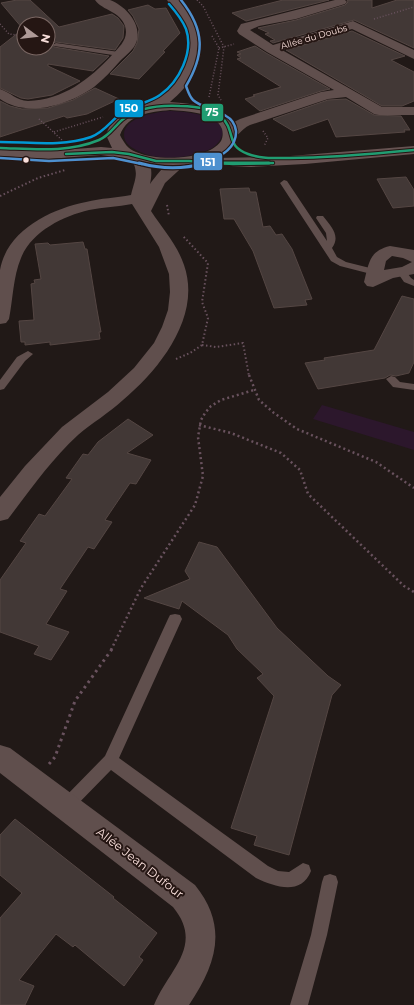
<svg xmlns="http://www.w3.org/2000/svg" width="414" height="1005" font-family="Montserrat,sans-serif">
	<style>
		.green { fill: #2c172c }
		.building { fill: #423836; stroke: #544643; fill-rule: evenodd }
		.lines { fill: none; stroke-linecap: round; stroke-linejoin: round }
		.path-far3 { stroke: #69525e; stroke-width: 1.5; stroke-dasharray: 1 2; stroke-linecap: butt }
		.path-far2 { stroke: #69525e; stroke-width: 2; stroke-dasharray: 1.5 2.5; stroke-linecap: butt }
		.path-far1 { stroke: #69525e; stroke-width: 2.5; stroke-dasharray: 2 3; stroke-linecap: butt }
		.path { stroke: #69525e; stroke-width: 3; stroke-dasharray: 2.5 4; stroke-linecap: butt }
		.lane { fill: #604f4d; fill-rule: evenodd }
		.street { fill: #604f4d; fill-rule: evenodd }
		.secondary { fill: #665352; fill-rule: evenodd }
		.bus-1-far1-casing { stroke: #251613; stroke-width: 4.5 }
		.bus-1-casing { stroke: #251613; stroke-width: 5.5 }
		.bus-2-far1-casing { stroke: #251613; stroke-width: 4.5 }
		.bus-2-casing { stroke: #251613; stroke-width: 5.5 }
		.bus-3-casing { stroke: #251613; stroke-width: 4.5 }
		.bus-1-far1 { stroke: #209d72; stroke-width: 2.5 }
		.bus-1 { stroke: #209d72; stroke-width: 3 }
		.bus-2-far1 { stroke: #4d90cf; stroke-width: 2.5 }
		.bus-2 { stroke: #4d90cf; stroke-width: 3 }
		.bus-3 { stroke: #0098d4; stroke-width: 2.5 }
		.bus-dot { fill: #fae0dc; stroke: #251613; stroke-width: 1.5 }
		.labels { text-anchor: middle; stroke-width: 4; stroke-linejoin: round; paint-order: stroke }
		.far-street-label { font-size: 9px; fill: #fae0dc; stroke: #251613 }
		.near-street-label { font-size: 12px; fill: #fae0dc; stroke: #251613 }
		.line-badge { stroke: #251613; stroke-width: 1.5 }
		.badge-label { font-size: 11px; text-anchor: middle; font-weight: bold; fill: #fff }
	</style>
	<rect width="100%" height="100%" fill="#211917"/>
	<!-- green -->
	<path class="green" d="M 169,111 C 182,111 232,115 221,138 C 217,147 208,151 199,153 C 178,160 150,160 131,147 C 127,144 124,140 124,135 C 124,117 156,112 169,111 Z
		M 322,405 L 414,432 L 414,450 L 313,419 Z"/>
	<!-- building -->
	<path class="building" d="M 17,0 L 30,0 L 59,27 L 112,14 L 118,18 L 124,26 L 123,38 L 115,50 L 56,42 L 53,43 L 54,47 L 109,56 L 93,71 L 48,64 L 48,66 L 80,81 L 52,95 L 28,99 L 21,98 L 0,88 L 0,47 L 23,29 L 1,3 ZM 24,24 L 48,24 L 48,48 L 24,48 Z
		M 283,0 L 329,0 L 246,21 L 232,13 Z
		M 347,0 L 372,0 L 372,8 L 397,0 L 414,0 L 414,48 L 354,20 L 273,43 L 270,41 L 275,40 L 265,34 L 269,33 L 258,28 L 296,20 L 345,5 L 348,2 Z
		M 148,5 L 155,9 L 166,8 L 180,33 L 163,51 L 165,52 L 139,79 L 110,74 L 133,51 L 137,43 L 139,29 L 133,16 L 128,10 Z
		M 352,31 L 405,56 L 391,60 L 414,72 L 414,101 L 402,106 L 382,106 L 286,50 Z
		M 255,46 L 266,53 L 330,89 L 321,91 L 260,111 L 245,99 L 255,96 L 253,95 L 281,87 L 237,59 L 241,58 L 237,55 L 241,54 L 237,52 Z
		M 95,88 L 119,99 L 87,114 L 67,118 L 64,116 L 0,137 L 0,101 L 10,106 L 22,109 L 48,108 L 73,100 Z
		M 346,99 L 374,115 L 401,116 L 410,130 L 404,130 L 405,132 L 336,137 L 328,119 L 293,131 L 273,119 L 328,100 Z
		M 406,177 L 414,190 L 414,206 L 393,208 L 377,179 Z
		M 249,188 L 250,192 L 256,192 L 263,227 L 270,226 L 276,235 L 282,234 L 292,249 L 312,299 L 305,300 L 307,305 L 274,308 L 253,251 L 234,219 L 224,219 L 220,189 Z
		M 83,242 L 85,249 L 87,249 L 97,310 L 101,332 L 99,332 L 100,339 L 50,345 L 50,342 L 25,345 L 25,342 L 21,342 L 19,321 L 34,320 L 31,284 L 35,283 L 34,280 L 41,279 L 35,244 L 48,243 L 50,245 Z
		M 402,296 L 414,299 L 414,362 L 409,373 L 396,376 L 390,375 L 385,378 L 318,389 L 305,363 L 325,360 L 324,358 L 374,350 Z
		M 128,419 L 153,435 L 127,453 L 151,460 L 136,484 L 130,483 L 105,520 L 112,522 L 94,549 L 88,547 L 60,589 L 67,591 L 46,624 L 69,632 L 51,660 L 34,654 L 39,646 L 0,632 L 0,580 L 26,543 L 20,541 L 39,514 L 45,516 L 72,479 L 66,478 L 83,454 L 88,455 L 98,442 Z
		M 199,542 L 217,547 L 277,628 L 328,676 L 341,685 L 332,695 L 289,855 L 254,845 L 257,836 L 231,828 L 274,696 L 257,678 L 263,674 L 237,649 L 228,635 L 182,601 L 179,609 L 144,598 L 190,579 L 185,571 Z
		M 15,819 L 114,897 L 113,898 L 157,933 L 139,957 L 143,960 L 124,986 L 75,945 L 73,947 L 56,934 L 19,980 L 34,986 L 25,1005 L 0,1005 L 0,918 L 22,893 L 0,875 L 0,835 Z"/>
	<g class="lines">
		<!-- path-far3 -->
		<path class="path-far3" d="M 197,0 L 203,6 L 224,47 L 218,95 L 221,100
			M 374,19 L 414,7
			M 0,24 L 9,34 L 24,36
			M 219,48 L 234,44
			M 209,97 L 219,48 L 212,36
			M 39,119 L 62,140
			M 263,131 L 268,138 L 264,146
			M 54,132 L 103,117"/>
		<!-- path-far2 -->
		<path class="path-far2" d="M 0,196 L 38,178 L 65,170
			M 167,205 L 169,216
			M 202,345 L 216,347 L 243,343 L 249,376
			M 176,359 L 190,353 L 202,345 L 208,318 L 202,302 L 208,263 L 183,236"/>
		<!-- path-far1 -->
		<path class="path-far1" d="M 249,375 L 259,400 L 274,413 L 297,429 L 376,462 L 414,488
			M 199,425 L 231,433 L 281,453 L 300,470 L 308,494 L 404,586 L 414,592
			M 111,650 L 141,588 L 195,505 L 203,476 L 198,437 L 201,420 L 205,413 L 211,406 L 221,400 L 254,390"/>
		<!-- path -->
		<path class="path" d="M 49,764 L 55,757 L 75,701 L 112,649"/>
		<!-- lane -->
		<path class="lane" d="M 56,43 L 119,52 L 122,54 L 119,56 L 54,46 L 54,44 Z
			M 284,180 L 287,181 L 327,241 L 326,233 L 316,218 L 317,216 L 323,216 C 331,226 341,236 332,248 L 337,257 L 346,262 L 378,270 L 380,272 L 378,274 L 375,275 L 340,266 L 331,261 L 280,183 Z
			M 402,269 L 405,270 L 411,278 L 414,280 L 414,286 L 404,282 L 397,272 Z
			M 28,351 L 33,354 L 25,361 L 4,389 L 0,390 L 0,380 L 17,357 Z
			M 391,376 L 395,377 L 400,382 L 414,384 L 414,390 L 393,387 L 386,379 Z
			M 175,614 L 180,615 L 182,619 L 119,758 L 268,866 L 278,871 L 289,872 L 303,863 L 309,865 L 311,871 C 301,896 275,887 256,878 L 111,770 L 71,811 L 66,813 L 61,811 L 58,806 L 61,801 L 105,756 L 168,619 L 170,615 Z
			M 330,874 L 336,876 L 338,882 L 327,935 L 308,1005 L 290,1005 L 311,935 L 322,882 L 324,876 Z"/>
		<!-- street -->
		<path class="street" d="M 95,0 C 100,0 106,0 110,0 C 126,6 143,25 136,43 C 134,49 125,56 120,61 C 112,70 104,79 94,87 C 69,105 27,118 0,99 L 0,89 C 10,92 17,101 28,101 C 63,100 90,79 112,55 C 120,46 129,39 125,26 C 120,11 103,11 95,0 Z
			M 335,0 L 345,0 L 347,2 L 345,4 L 296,19 L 259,26 L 250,30 L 273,45 L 353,21 L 414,50 L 414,59 L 352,29 L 282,50 L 382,107 L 414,107 L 414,115 L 379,115 L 374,114 L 346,97 L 328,99 L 250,125 C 239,130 237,141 225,138 L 223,135 L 232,123 L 240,119 L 321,92 L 334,90 L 267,52 L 239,34 L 237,31 L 241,24 Z
			M 137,153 C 152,156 153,171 150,184 C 158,173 172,154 187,158 L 189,161 L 165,183 L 151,211 C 162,228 177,244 184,265 C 202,316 160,369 123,400 C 109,413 92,423 78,435 C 51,460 30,490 8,519 L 0,521 L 0,497 L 25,466 L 62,427 L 108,392 L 134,368 L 154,343 L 162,327 L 168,310 L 170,292 L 169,274 L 159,247 L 132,204 C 118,207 103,207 89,210 C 63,216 31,232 21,258 C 13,277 13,299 9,319 L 6,323 L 0,324 C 0,307 0,287 0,270 C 7,230 51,209 86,202 C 101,198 116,198 131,195 C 135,178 140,173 130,157 L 132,154 Z
			M 390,246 L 414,250 L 414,274 L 393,278 L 373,287 L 367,286 L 364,282 C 369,263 369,251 390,246 ZM 392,256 L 403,258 L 412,262 L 402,267 L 384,270 L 386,261 Z
			M 0,745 L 10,748 L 195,885 C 229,927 216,965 189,1005 L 154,1005 C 168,970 205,946 173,907 L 0,773 Z"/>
		<!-- secondary -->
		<path class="secondary" d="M 167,0 L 179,0 C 214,35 205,73 170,102 C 186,103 203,105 218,111 C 247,124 239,146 215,158 L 278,157 L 414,146 L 414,154 L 305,164 L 251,167 L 191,164 L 160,166 L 144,164 L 125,158 L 101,155 L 48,159 L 0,156 L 0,148 L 48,151 L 101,147 L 112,148 L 106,135 C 115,110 130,112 151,102 C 179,88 197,56 185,25 C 181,15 173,9 167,0 ZM 170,110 C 185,111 216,112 222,129 C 223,133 223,137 221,141 C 207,161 156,161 136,152 C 128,149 124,143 120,135 C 128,114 150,112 170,110 Z"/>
		<!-- bus-1-far1 casing -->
		<g class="bus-1-far1-casing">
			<path id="bus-1-far1" d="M 0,148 C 33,149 68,153 99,140 C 109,136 114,127 122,120 C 138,107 160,105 180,106 C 195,106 221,109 228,126 C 234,140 230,147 248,154 C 261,159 276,158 290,158 C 331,158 373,154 414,150
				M 66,154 L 112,152 L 129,154 L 156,161 L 189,161 L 233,164 L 273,163"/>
		</g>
		<!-- bus-1 casing -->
		<g class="bus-1-casing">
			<path id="bus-1" d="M 220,163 L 269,163"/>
		</g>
		<!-- bus-2-far1 casing -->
		<g class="bus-2-far1-casing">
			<path id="bus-2-far1" d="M 181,0 C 205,30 205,54 186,86 C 188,91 189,96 193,100 C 202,108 216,109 226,116 C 232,119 235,124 236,131 C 237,150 217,159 201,164
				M 0,158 L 49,161 L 113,158 L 142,164"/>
		</g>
		<!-- bus-2 casing -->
		<g class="bus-2-casing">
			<path id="bus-2" d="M 139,163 C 161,169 182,170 204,163"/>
		</g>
		<!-- bus-3 casing -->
		<g class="bus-3-casing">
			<path id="bus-3" d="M 0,142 C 30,142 62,147 91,137 C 105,132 112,119 124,111 C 135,104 149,103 160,95 C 179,82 194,52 186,29 C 182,19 176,12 169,4"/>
		</g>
		<!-- bus-1-far1 -->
		<use href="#bus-1-far1" class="bus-1-far1"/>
		<!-- bus-1 -->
		<use href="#bus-1" class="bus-1"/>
		<!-- bus-2-far1 -->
		<use href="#bus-2-far1" class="bus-2-far1"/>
		<!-- bus-2 -->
		<use href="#bus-2" class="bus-2"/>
		<!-- bus-3 -->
		<use href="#bus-3" class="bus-3"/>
	</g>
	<!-- markers -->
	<circle class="bus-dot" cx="26" cy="160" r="3.5"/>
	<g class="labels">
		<!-- far-street labels -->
		<g class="far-street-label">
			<text transform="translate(314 37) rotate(-16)" y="3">Allée du Doubs</text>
		</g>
		<!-- near-street labels -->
		<g class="near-street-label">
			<text transform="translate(140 863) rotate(38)" y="4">Allée Jean Dufour</text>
		</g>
	</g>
	<g class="line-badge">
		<rect x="114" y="99" width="30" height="19" rx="4" fill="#0098d4"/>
		<rect x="201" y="103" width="23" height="19" rx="4" fill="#209d72"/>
		<rect x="193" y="152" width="30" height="19" rx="4" fill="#4d90cf"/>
	</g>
	<g class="badge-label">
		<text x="129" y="112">150</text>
		<text x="212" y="116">75</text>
		<text x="208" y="166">151</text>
	</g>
	<!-- north arrow -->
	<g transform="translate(36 36) rotate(105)"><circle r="19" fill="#251613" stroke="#7a6763"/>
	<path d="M0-3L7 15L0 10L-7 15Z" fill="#ae9a97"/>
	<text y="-6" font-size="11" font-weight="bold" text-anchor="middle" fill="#fae0dc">N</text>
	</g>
</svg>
